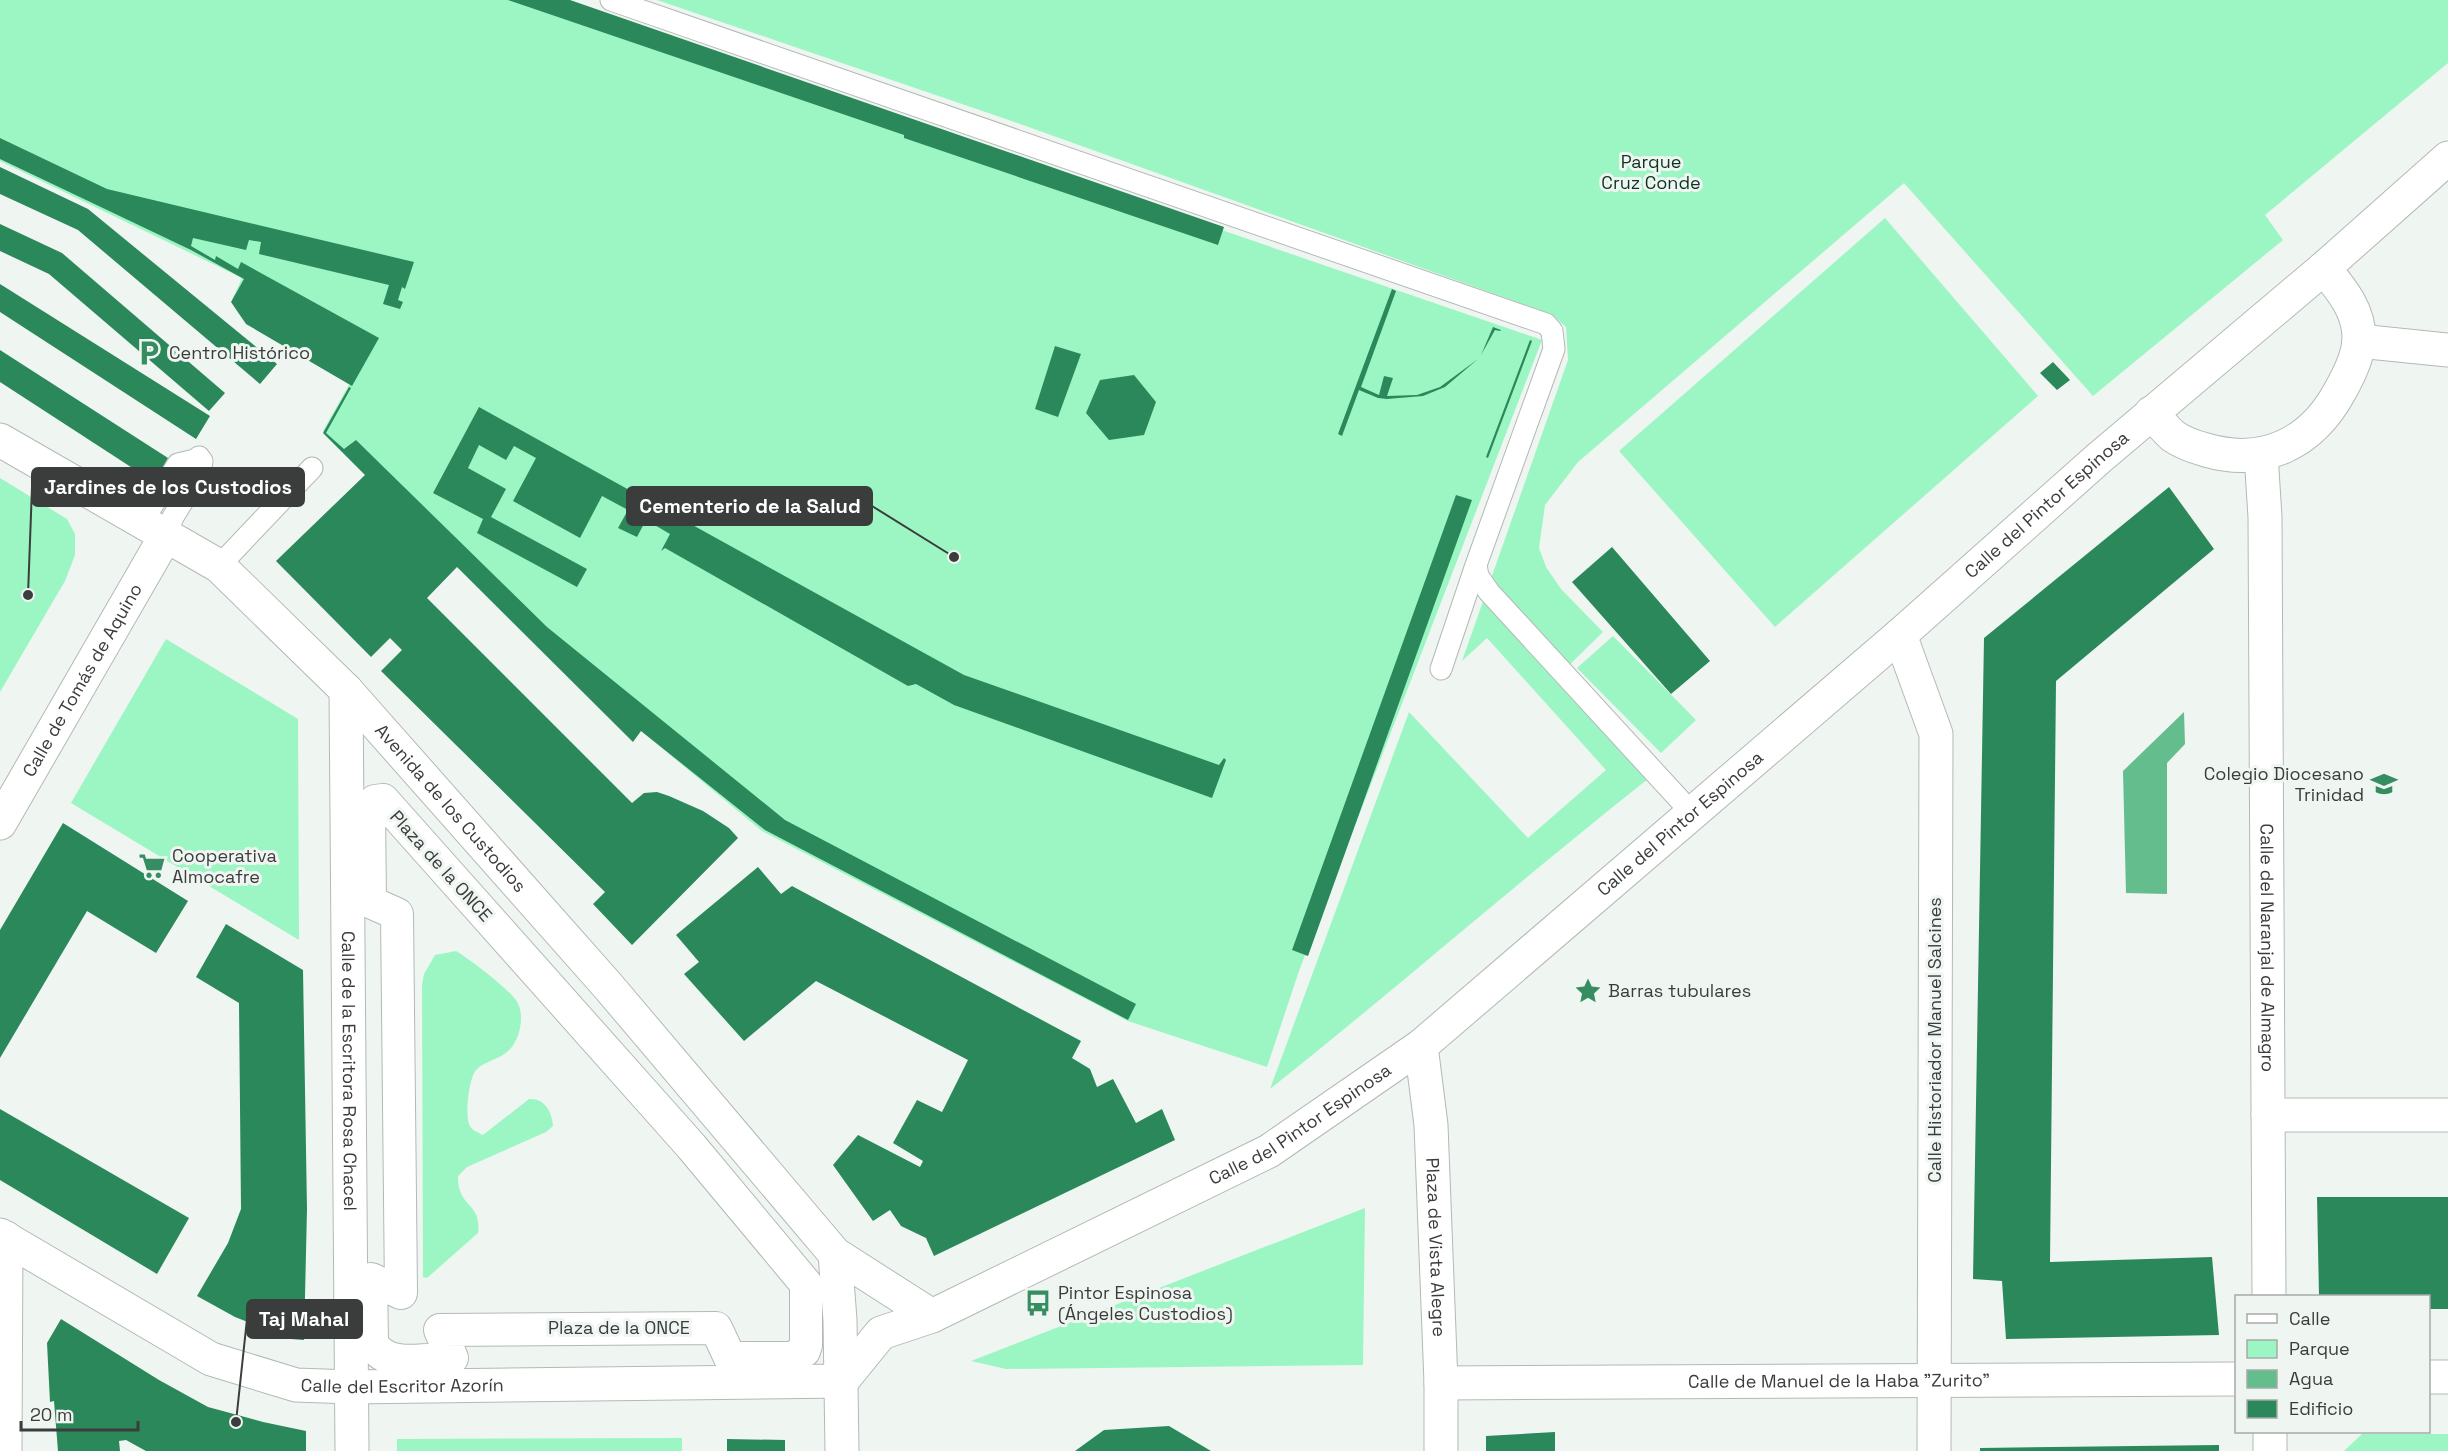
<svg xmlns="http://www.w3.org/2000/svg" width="2448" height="1451" font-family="'Space Grotesk',sans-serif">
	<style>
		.green { fill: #9cf6c3 }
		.water { fill: #64bd8d }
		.building { fill: #2a885b }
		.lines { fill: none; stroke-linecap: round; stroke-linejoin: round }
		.service-casing { stroke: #b3b9b5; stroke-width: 23 }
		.pedestrian-casing { stroke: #b3b9b5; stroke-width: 34 }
		.minor-casing { stroke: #b3b9b5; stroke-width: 35 }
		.tertiary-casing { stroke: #b3b9b5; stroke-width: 35 }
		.service { stroke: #fff; stroke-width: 21 }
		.pedestrian { stroke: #fff; stroke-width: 32 }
		.minor { stroke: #fff; stroke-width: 33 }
		.tertiary { stroke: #fff; stroke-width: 33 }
		.labels { text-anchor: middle; stroke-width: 6; stroke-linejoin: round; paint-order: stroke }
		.park-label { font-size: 18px; fill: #0c3421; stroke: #eff5f1 }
		.poi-label { font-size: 18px; fill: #3b3d3c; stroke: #eff5f1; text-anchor: start }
		.street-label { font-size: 18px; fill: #3b3d3c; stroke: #eff5f1 }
		.leader { fill: none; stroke: #3b3d3c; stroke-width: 2 }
		.callout-dot { fill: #3b3d3c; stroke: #eff5f1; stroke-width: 2 }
		.callout { fill: #3b3d3c; stroke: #3b3d3c; stroke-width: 2 }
		.callout-label { font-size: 20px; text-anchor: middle; font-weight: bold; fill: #fff }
	</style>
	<rect width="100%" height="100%" fill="#eff5f1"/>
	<!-- green -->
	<path class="green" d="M 0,0 L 551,0 L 1542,340 L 1299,971 L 1267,1067 L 1128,1021 L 762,831 L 534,642 L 323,431 L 350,383 L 232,300 L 242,278 L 0,161 Z
		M 657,0 L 2448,0 L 2448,63 L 2265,215 L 2283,240 L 2093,396 L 1904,183 L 1578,462 L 1545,505 L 1539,548 L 1546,567 L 1561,589 L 1603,632 L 1555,679 L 1648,779 C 1520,880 1397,988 1270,1089 L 1409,712 L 1528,838 L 1606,770 L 1487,638 L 1462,661 L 1568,360 L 1566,327 L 1555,317 L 1542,311 L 1006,119 Z
		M 1885,218 L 2038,396 L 1775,627 L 1619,451 Z
		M 0,478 L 67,519 L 75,534 L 75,555 L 65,581 L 0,692 Z
		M 1613,636 L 1696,720 L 1661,753 L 1577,668 Z
		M 166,639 L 298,719 L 299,940 L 71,803 Z
		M 456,951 C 471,960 506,987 516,1000 C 526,1014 520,1041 508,1051 C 499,1060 484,1061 476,1070 C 469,1078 465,1114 469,1124 C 471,1130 477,1132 483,1135 L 529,1099 C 545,1098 552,1112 553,1126 L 546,1132 L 467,1167 L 458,1176 C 457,1208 482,1202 478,1233 L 427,1278 L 423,1277 L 422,985 L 424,974 L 435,955 Z
		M 1365,1208 L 1363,1365 L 1006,1369 L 971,1361 Z
		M 2362,1434 L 2448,1434 L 2448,1451 L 2344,1451 Z
		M 682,1438 L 682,1451 L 397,1451 L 397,1439 Z"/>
	<!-- water -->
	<path class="water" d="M 2184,712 L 2185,744 L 2167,763 L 2167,894 L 2126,893 L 2123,771 Z"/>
	<!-- building -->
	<path class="building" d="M 508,0 L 570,0 L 1224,227 L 1218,245 L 904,138 L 904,135 Z
		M 0,138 L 107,189 L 414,262 L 405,289 L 402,287 L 398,300 L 403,302 L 400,309 L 383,304 L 389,285 L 259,254 L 261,242 L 249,240 L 246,250 L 193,238 L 191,246 L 215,260 L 216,256 L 238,269 L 241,262 L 379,338 L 352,386 L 246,324 L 231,302 L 244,279 L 191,250 L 0,159 Z
		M 0,167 L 88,209 L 277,364 L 260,384 L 78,230 L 0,194 Z
		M 0,224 L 62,253 L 225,393 L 209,411 L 49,274 L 0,251 Z
		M 0,284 L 210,416 L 196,439 L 0,312 Z
		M 1392,289 L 1396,291 L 1361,387 L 1379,395 L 1384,376 L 1393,378 L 1387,396 L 1417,395 L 1440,387 L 1478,359 L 1445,387 L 1423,396 L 1387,399 L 1378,398 L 1359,390 L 1342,436 L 1338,434 Z
		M 1493,327 L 1501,330 L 1500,331 L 1495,330 L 1481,355 Z
		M 1530,340 L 1532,341 L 1488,458 L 1486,457 Z
		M 1055,346 L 1081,354 L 1058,417 L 1035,409 Z
		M 0,350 L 168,458 L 154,482 L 0,382 Z
		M 2053,362 L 2070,380 L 2057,390 L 2040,373 Z
		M 1134,375 L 1156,402 L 1144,435 L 1109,440 L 1086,413 L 1100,380 Z
		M 349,387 L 351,388 L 326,433 L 344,449 L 356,440 L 547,627 L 785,820 L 1136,1004 L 1128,1020 L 765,830 L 641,731 L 633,742 L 457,567 L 427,598 L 632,803 L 644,793 L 657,792 L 669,796 L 703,811 L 729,828 L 738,838 L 632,945 L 593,904 L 605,892 L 381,671 L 402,650 L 390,638 L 371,657 L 276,561 L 365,475 L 323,433 Z
		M 479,407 L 964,675 L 1219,765 L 1224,758 L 1226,760 L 1212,798 L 954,705 L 916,684 L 908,686 L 665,548 L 661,551 L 670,534 L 646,520 L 637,537 L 618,528 L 628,510 L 602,496 L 580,538 L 513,501 L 536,458 L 514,446 L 506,460 L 479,445 L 468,468 L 506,489 L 491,517 L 587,569 L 577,587 L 477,533 L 483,519 L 433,493 Z
		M 2169,487 L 2214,549 L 2056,681 L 2050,1262 L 2212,1257 L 2219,1335 L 2006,1339 L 2002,1281 L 1973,1279 L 1984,638 Z
		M 1456,495 L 1472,500 L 1308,956 L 1292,950 Z
		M 1612,547 L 1710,661 L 1671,694 L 1572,582 Z
		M 63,823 L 188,901 L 156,953 L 87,911 L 0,1058 L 0,930 Z
		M 758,867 L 781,894 L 792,886 L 1081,1041 L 1072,1058 L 1090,1069 L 1097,1087 L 1113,1079 L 1136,1123 L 1162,1109 L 1175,1140 L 934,1256 L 926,1238 L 901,1226 L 890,1210 L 873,1221 L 833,1165 L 858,1135 L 920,1167 L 923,1161 L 893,1143 L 917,1100 L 942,1112 L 968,1060 L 816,981 L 744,1041 L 684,974 L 699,962 L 676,935 Z
		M 226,924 L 303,970 L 307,1209 L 304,1340 L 291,1339 L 235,1317 L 197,1296 L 228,1243 L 241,1209 L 239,1003 L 196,977 Z
		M 0,1109 L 189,1218 L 157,1274 L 0,1180 Z
		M 2317,1197 L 2448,1197 L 2448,1309 L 2428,1309 L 2428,1296 L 2319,1296 Z
		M 61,1319 L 159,1380 L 208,1407 L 263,1422 L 306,1431 L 306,1451 L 146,1451 L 126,1440 L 119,1441 L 120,1451 L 58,1451 L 54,1401 L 50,1402 L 47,1343 Z
		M 1169,1426 L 1211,1451 L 1075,1451 L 1104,1430 Z
		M 1555,1432 L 1555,1451 L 1486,1451 L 1486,1436 Z
		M 727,1439 L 785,1440 L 785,1451 L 727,1451 Z
		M 2219,1445 L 2219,1451 L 1980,1451 L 1980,1448 Z"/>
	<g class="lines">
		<!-- service casing -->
		<g class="service-casing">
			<path id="service" d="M 611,0 L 1546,324 L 1552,331 L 1554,349 L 1476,565 L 1478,576 L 1489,592 L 1691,812
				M 142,522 L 178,464 L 195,460 L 199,457 L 202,461 L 200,473 L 173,517 L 165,537
				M 219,566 L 312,468
				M 1441,669 L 1476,565"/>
		</g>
		<!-- pedestrian casing -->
		<g class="pedestrian-casing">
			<path id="pedestrian" d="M 383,800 L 691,1146 L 806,1284 L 806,1345 L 804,1351 L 792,1358 L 730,1358 L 716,1328 L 440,1330 L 452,1358 C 427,1359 384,1370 372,1342 L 371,1279 L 401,1293 L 397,914 L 370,902 L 369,809 L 375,801 Z"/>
		</g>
		<!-- minor casing -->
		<g class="minor-casing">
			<g id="minor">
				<path d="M 1900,635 L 1936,734 L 1934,1451"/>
				<path id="s1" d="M 346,690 L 352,1451"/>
				<path d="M 2268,1115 L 2448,1115"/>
				<path id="s2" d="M 0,1235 L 211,1359 L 296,1385 L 351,1387 L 842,1381"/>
				<path d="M 2428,1377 L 2448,1377"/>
				<path id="s3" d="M 1441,1383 L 2236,1379"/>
				<path d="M 5,1451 L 6,1238"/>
			</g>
		</g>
		<!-- tertiary casing -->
		<g class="tertiary-casing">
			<g id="tertiary">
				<path d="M 2359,341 L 2448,350"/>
				<path d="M 2151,413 C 2158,420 2165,429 2173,436 C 2183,443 2195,447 2206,450 C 2264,467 2312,443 2340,391 C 2348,377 2358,357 2359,340 C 2360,311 2341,289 2324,268"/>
				<path id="s4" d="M 0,440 L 219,566 L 346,690 L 608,986 L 835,1254 L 932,1316"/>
				<path id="s5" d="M 2261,454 L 2265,517 L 2269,1296"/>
				<path id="s6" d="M 0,823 L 165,537"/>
				<path id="s7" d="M 1421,1046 L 1431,1125 L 1441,1383 L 1441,1451"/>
				<path d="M 835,1254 L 840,1320 L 842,1451"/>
				<path id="s8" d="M 842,1381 L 881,1333 L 932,1316 L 1269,1151 L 1421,1046 L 1900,635 L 2099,458 L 2324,268 L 2448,158"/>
				<path d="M 2270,1432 L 2270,1451"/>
			</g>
		</g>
		<!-- service -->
		<use href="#service" class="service"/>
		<!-- pedestrian -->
		<use href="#pedestrian" class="pedestrian"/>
		<!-- minor -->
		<use href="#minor" class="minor"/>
		<!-- tertiary -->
		<use href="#tertiary" class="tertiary"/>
	</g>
	<!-- icons -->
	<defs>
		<g id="parking-bare" transform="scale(2.07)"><path d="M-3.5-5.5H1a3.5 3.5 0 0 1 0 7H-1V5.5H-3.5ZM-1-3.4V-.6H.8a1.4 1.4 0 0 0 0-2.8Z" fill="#368d62" stroke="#eff5f1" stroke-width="2.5" paint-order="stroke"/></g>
		<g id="university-bare" transform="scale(2.07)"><path d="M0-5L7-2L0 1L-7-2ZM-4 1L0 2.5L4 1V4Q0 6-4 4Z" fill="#368d62" stroke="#eff5f1" stroke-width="2.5" paint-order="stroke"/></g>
		<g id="supermarket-bare" transform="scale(2.07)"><path d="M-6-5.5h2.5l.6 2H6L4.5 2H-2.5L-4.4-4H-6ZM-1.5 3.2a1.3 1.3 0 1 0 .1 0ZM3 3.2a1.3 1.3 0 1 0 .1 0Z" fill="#368d62" stroke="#eff5f1" stroke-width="2.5" paint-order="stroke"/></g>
		<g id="sight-bare" transform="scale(2.07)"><path d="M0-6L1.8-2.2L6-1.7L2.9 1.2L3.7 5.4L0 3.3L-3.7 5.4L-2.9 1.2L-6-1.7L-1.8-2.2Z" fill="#368d62" stroke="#eff5f1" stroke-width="2.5" paint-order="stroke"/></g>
		<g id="bus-bare" transform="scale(2.07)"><path d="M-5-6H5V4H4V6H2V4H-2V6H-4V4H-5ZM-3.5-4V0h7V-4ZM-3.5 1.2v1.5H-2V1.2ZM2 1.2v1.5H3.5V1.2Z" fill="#368d62" stroke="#eff5f1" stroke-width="2.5" paint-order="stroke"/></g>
	</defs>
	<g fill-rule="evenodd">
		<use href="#parking-bare" x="149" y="353"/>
		<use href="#university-bare" x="2384" y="784"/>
		<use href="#supermarket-bare" x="152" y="866"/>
		<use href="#sight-bare" x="1588" y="991"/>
		<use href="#bus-bare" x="1038" y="1303"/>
	</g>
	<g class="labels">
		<!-- park labels -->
		<g class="park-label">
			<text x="1651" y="168">Parque<tspan x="1651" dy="21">Cruz Conde</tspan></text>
		</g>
		<!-- poi labels -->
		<g class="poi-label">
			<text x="169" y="359">Centro Histórico</text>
			<text x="2364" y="780" text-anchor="end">Colegio Diocesano<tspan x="2364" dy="21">Trinidad</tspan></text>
			<text x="172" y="862">Cooperativa<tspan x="172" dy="21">Almocafre</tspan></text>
			<text x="1608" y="997">Barras tubulares</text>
			<text x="1058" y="1299">Pintor Espinosa<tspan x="1058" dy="21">(Ángeles Custodios)</tspan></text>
		</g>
		<!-- street labels -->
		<g class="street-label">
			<text dy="6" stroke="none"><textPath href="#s8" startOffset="1503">Calle del Pintor Espinosa</textPath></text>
			<text dy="6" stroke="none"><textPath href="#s6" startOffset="165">Calle de Tomás de Aquino</textPath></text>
			<text dy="6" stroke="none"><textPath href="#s4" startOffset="588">Avenida de los Custodios</textPath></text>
			<text dy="6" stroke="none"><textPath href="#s8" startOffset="1017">Calle del Pintor Espinosa</textPath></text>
			<text transform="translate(441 866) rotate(48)" y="6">Plaza de la ONCE</text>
			<text dy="6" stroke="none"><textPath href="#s5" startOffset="494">Calle del Naranjal de Almagro</textPath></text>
			<text transform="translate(1935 1040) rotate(-90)" y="6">Calle Historiador Manuel Salcines</text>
			<text dy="6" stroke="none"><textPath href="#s1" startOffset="381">Calle de la Escritora Rosa Chacel</textPath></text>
			<text dy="6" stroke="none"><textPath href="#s8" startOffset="531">Calle del Pintor Espinosa</textPath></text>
			<text dy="6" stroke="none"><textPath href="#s7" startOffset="202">Plaza de Vista Alegre</textPath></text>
			<text x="619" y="1334">Plaza de la ONCE</text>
			<text dy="6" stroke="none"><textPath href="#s3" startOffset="398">Calle de Manuel de la Haba "Zurito"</textPath></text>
			<text dy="6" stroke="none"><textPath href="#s2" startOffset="440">Calle del Escritor Azorín</textPath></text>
		</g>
	</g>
	<!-- callouts -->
	<path class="leader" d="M28 595L32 487M954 557L872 506M236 1422L247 1319"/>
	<g class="callout-dot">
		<circle cx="28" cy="595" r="6"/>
		<circle cx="954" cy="557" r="6"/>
		<circle cx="236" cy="1422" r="6"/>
	</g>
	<g class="callout">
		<rect x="32" y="468" width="272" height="38" rx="6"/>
		<rect x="627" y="487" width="245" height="38" rx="6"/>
		<rect x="247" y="1300" width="115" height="38" rx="6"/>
	</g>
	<g class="callout-label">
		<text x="168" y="494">Jardines de los Custodios</text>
		<text x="750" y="513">Cementerio de la Salud</text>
		<text x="304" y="1326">Taj Mahal</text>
	</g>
	<!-- legend -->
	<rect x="2235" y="1295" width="195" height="138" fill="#eff5f1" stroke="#a7aba9" stroke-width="1.5"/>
	<rect x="2247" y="1314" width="30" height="9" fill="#ffffff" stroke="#a7aba9" stroke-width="1.5"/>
	<text x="2289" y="1325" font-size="18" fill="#3b3d3c">Calle</text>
	<rect x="2247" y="1340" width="30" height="18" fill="#9cf6c3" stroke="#a7aba9" stroke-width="1.5"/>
	<text x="2289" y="1355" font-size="18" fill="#3b3d3c">Parque</text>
	<rect x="2247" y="1370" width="30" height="18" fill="#64bd8d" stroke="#a7aba9" stroke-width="1.5"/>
	<text x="2289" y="1385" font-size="18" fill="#3b3d3c">Agua</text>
	<rect x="2247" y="1400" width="30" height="18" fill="#2a885b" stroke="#a7aba9" stroke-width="1.5"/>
	<text x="2289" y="1415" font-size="18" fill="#3b3d3c">Edificio</text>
	<!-- scale -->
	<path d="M21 1421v9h117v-9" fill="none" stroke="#3b3d3c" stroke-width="3"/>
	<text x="30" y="1421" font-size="18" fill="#3b3d3c" stroke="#eff5f1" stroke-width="4.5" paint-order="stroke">20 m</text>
</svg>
